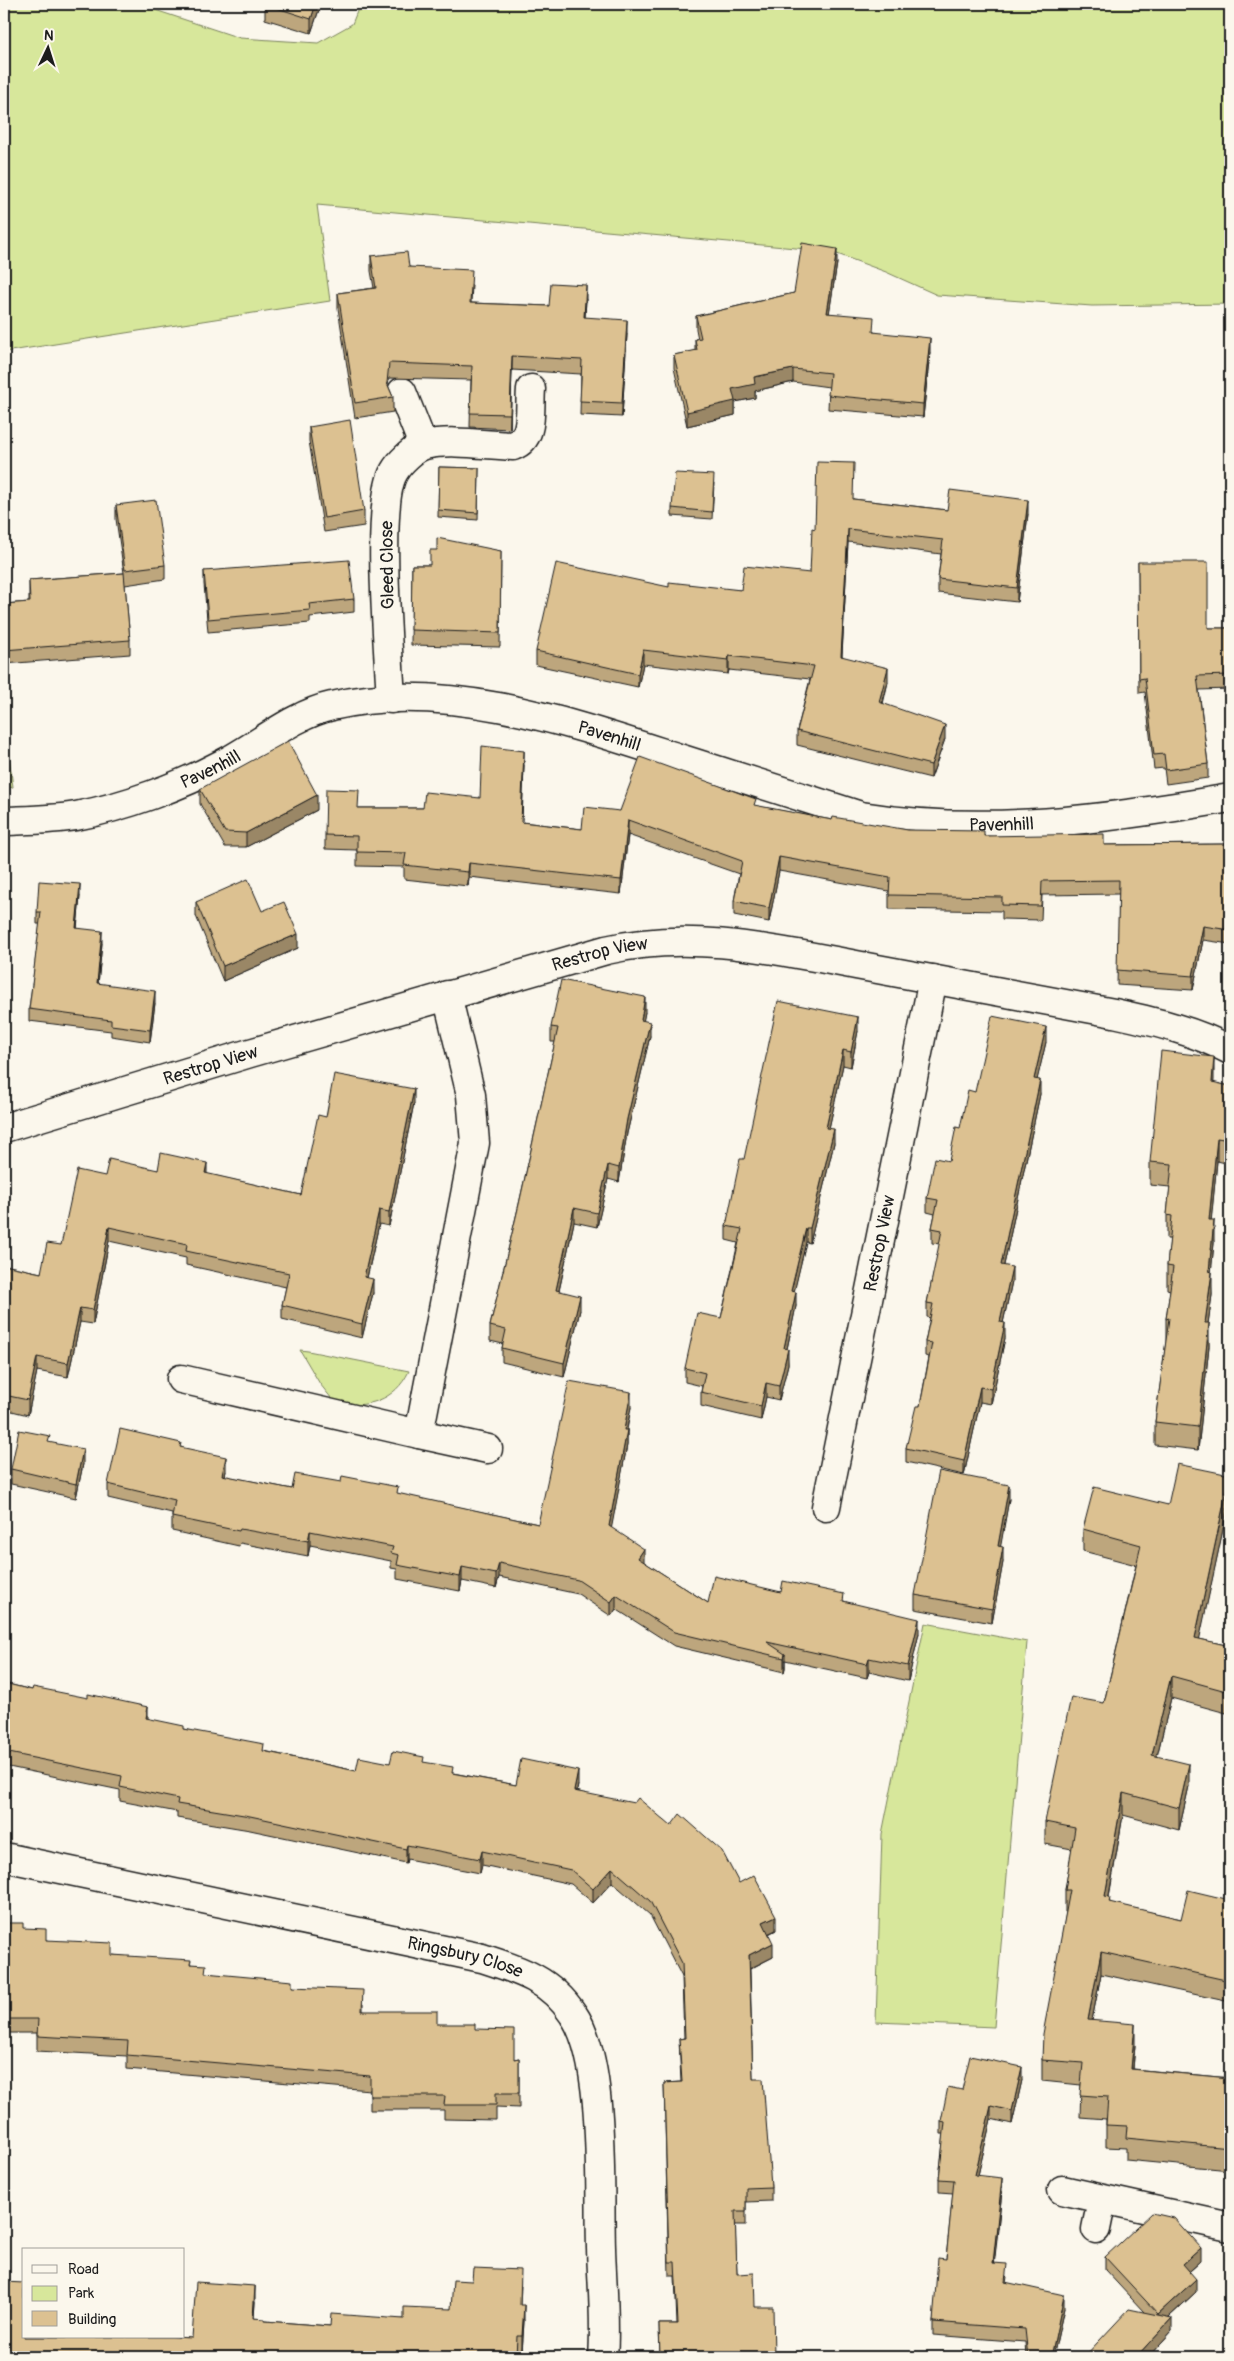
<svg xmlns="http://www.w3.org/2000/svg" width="1234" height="2361" font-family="Pangolin,sans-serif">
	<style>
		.green { fill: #d7e79b; stroke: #7a825c }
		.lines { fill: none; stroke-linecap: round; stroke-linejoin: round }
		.street-casing { stroke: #1c1c1c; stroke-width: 31 }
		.secondary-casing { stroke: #1c1c1c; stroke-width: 31 }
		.street { stroke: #fbf7ec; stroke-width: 28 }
		.secondary { stroke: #fbf7ec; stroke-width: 28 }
		.wall { fill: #bda67d; stroke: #1c1c1c }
		.shaded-wall { fill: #9a8766; stroke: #1c1c1c }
		.building { fill: #dcc191; stroke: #1c1c1c }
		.labels { text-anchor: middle; stroke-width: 4; stroke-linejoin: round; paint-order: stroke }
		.street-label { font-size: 18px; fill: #1c1c1c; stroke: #fbf7ec }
	</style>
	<rect width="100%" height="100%" fill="#fbf7ec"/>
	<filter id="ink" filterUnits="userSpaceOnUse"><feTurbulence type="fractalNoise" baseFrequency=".02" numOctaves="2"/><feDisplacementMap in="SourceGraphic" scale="10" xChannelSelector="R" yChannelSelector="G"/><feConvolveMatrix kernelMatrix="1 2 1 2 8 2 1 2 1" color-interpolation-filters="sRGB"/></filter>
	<g filter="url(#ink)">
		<!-- green -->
		<path class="green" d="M 4,4 L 137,4 L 240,38 L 318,43 L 352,24 L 360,4 L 1230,4 L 1230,304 L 1092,306 L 937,295 L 886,272 L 829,251 L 317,205 L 330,301 L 4,352 Z
			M 4,717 L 13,787 L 4,789 Z
			M 300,1350 L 308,1351 L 409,1371 C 395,1401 367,1408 336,1404 L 320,1384 Z
			M 925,1623 L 1027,1642 L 994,2027 L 876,2022 L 882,1834 Z"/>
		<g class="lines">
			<!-- street casing -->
			<g class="street-casing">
				<g id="street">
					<path d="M 402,392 L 423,445"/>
					<path d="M 391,699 C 389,656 375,503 394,472 C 399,463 415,447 425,445 C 450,439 486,445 513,446 C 535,438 529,410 531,389"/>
					<path id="s1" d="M 4,1128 L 250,1053 L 606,950 C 695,929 784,952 872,968 C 953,983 1033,998 1114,1013 C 1155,1022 1193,1030 1230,1050"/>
					<path d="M 181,1379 L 419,1434 L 475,1143 L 471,1095 L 447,995"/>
					<path d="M 419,1434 L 488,1449"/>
					<path id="s2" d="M 826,1507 L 933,979"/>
					<path id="s3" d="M 4,1857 L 482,1958 C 519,1970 550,1979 573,2014 C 606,2061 599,2188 601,2248 C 602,2284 606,2321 603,2357"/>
					<path d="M 1062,2190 L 1230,2227"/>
					<path d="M 1096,2229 L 1102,2200"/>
				</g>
			</g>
			<!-- secondary casing -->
			<g class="secondary-casing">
				<g id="secondary">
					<path id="s4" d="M 4,821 C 28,820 52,820 76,816 C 124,807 181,786 224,763 C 258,745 295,714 332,706 C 443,679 571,723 676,757 C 738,777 800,796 861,816 C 984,836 1109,819 1230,798"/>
				</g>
			</g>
			<!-- street -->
			<use href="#street" class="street"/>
			<!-- secondary -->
			<use href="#secondary" class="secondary"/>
		</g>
		<!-- wall -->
		<path class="wall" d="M 265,4 L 321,4 L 311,33 L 265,19 Z
			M 371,256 L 472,285 L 471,303 L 549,306 L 586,299 L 585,317 L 627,334 L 622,417 L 580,415 L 581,374 L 512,370 L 510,429 L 470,427 L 471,380 L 389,378 L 388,385 L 393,397 L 393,412 L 355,418 L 338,308 L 338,293 L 374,288 L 371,271 Z
			M 837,263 L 829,313 L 874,332 L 930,352 L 923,417 L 828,409 L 829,387 L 793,382 L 755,391 L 755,398 L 735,402 L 735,415 L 687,426 L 674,368 L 674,355 L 695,351 L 695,339 L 698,339 L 696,329 L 696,316 L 794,293 Z
			M 309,427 L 364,511 L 364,526 L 324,532 L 309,441 Z
			M 439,467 L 479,468 L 478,520 L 438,517 Z
			M 714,483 L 712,519 L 672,516 L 672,508 Z
			M 853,499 L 947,510 L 1028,514 L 1017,602 L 938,593 L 938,579 L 941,554 L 848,542 L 842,656 L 888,682 L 883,704 L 945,739 L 931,778 L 797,745 L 797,731 L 810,679 L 729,670 L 728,674 L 643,664 L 638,687 L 536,665 L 536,651 L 669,587 L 741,590 L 810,573 L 815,529 Z
			M 116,505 L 165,565 L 165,579 L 125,585 L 130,640 L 130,654 L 4,664 L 4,604 L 29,602 L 29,580 L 124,573 L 116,519 Z
			M 501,551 L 500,647 L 411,645 L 412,565 L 430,565 Z
			M 1138,562 L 1208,628 L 1230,628 L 1230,689 L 1199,690 L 1208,764 L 1208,778 L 1166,784 L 1164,768 L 1154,769 L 1145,692 L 1139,693 Z
			M 204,571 L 354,599 L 354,612 L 310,617 L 310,623 L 208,632 L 204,584 Z
			M 524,765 L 522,822 L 582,829 L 620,811 L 756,806 L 832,820 L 908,830 L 1104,845 L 1230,844 L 1230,944 L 1203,940 L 1193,990 L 1117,985 L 1119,894 L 1042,895 L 1041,920 L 1002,919 L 1002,911 L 889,909 L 889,891 L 779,871 L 769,922 L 734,915 L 734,901 L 739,874 L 628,835 L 621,894 L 469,877 L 468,886 L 404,879 L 404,867 L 357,866 L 357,850 L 325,849 L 325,835 L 359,808 L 423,808 L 480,798 Z
			M 200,789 L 317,810 L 246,847 L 225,847 L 200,804 Z
			M 80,896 L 77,928 L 102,943 L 98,983 L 155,1003 L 150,1042 L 111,1036 L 111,1031 L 29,1021 L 29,1009 L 40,924 L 37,924 L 37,912 Z
			M 196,902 L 262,911 L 298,948 L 223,981 L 196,916 Z
			M 645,1012 L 643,1021 L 650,1036 L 627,1133 L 619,1182 L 608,1179 L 597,1227 L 574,1222 L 559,1291 L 580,1310 L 564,1377 L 502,1362 L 502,1348 L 503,1344 L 490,1341 L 490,1326 L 519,1204 L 555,1042 L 551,1042 L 551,1027 Z
			M 858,1031 L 851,1067 L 843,1065 L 829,1128 L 834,1143 L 810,1243 L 806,1242 L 794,1291 L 796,1306 L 787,1349 L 788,1364 L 779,1400 L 766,1397 L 761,1420 L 701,1406 L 701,1392 L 702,1386 L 685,1382 L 685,1368 L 721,1318 L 738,1243 L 726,1240 L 726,1226 L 744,1159 Z
			M 1046,1042 L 1037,1079 L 1040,1094 L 1004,1265 L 1012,1281 L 1003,1323 L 1005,1338 L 991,1404 L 980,1402 L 964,1475 L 906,1462 L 906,1448 L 920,1406 L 929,1357 L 925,1356 L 925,1342 L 930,1318 L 927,1317 L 927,1303 L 940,1244 L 932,1243 L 932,1228 L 935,1214 L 927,1212 L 927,1198 L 949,1161 L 975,1092 Z
			M 1214,1083 L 1230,1086 L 1230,1164 L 1217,1161 L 1211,1220 L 1214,1243 L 1211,1272 L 1212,1295 L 1208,1323 L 1209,1346 L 1198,1450 L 1155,1445 L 1155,1422 L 1166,1342 L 1166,1319 L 1170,1290 L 1167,1289 L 1167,1266 L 1170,1239 L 1167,1239 L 1167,1215 L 1170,1187 L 1150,1185 L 1150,1162 Z
			M 414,1103 L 389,1226 L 379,1224 L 367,1278 L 373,1293 L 362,1338 L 282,1319 L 282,1305 L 286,1287 L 186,1265 L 186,1258 L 109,1241 L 93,1324 L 80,1322 L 68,1377 L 37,1371 L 28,1415 L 4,1409 L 4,1265 L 41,1273 L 61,1245 L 105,1176 L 158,1170 L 207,1174 L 301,1195 L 326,1117 Z
			M 631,1407 L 627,1430 L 627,1445 L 611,1528 L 644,1562 L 708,1603 L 781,1592 L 844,1601 L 919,1633 L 908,1681 L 869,1672 L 867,1678 L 785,1660 L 785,1668 L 784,1672 L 674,1646 L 616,1609 L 611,1616 L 578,1594 L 499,1577 L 496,1588 L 462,1581 L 460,1591 L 397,1579 L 397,1569 L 391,1568 L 391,1561 L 310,1545 L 308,1556 L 240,1543 L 239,1546 L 172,1531 L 172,1513 L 108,1498 L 108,1484 L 181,1447 L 226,1471 L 225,1476 L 292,1489 L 398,1494 L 538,1524 Z
			M 83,1464 L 76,1498 L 11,1484 L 11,1469 Z
			M 1230,1497 L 1199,1639 L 1230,1646 L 1230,1714 L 1171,1698 L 1157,1756 L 1189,1786 L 1179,1830 L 1123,1815 L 1109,1897 L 1110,1903 L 1181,1919 L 1230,1900 L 1230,2002 L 1101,1974 L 1092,2020 L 1135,2045 L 1133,2069 L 1230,2078 L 1230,2170 L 1126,2160 L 1126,2148 L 1106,2147 L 1106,2119 L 1080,2117 L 1081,2085 L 1042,2081 L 1042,2060 L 1066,1912 L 1065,1912 L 1065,1890 L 1072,1849 L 1045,1844 L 1045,1822 L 1104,1703 L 1136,1565 L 1083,1551 L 1083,1529 L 1168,1505 Z
			M 1009,1499 L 1000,1547 L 1003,1562 L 992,1623 L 915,1609 L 915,1595 Z
			M 4,1683 L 148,1719 L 264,1751 L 356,1771 L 390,1763 L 424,1763 L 453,1773 L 516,1785 L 578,1785 L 577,1791 L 671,1826 L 739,1883 L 776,1930 L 769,1934 L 773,1957 L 750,1969 L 753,2079 L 771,2187 L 771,2201 L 746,2202 L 746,2225 L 735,2225 L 737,2274 L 755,2307 L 774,2357 L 660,2357 L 659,2324 L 677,2324 L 675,2276 L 669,2276 L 664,2083 L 681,2082 L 679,2039 L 684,2038 L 682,1977 L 650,1915 L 612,1882 L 593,1903 L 571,1884 L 482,1865 L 480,1873 L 407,1859 L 406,1863 L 250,1830 L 177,1818 L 177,1812 L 120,1801 L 120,1790 L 4,1766 Z
			M 4,1923 L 46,1940 L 112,1955 L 191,1964 L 206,1973 L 292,1987 L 363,2004 L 363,2011 L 437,2024 L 475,2029 L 514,2059 L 519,2058 L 519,2108 L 496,2107 L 496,2120 L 444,2119 L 444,2110 L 370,2110 L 370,2090 L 127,2069 L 127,2056 L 37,2051 L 37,2033 L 4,2033 Z
			M 1022,2080 L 1012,2124 L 991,2119 L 978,2175 L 1002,2191 L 994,2263 L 1007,2277 L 1006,2283 L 1064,2308 L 1053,2357 L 1026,2357 L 1025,2342 L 933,2335 L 933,2322 L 946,2259 L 953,2193 L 939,2192 L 939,2179 L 944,2134 L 941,2134 L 941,2121 L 962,2090 Z
			M 1105,2257 L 1201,2260 L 1189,2271 L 1196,2292 L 1169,2317 L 1172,2331 L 1148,2357 L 1084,2357 L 1144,2312 L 1105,2270 Z
			M 521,2286 L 520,2305 L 524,2321 L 522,2353 L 517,2352 L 517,2357 L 4,2357 L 24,2337 L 192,2338 L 255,2302 L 254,2318 L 265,2321 L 330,2326 L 404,2319 L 451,2309 Z"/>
		<!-- shaded-wall -->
		<path class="shaded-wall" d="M 316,4 L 321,4 L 311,33 L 311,19 Z
			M 837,249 L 837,263 L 827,327 L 827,313 Z
			M 586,285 L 586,299 L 584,331 L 584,317 Z
			M 627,320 L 627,334 L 622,417 L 622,403 Z
			M 930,338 L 930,352 L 923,417 L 923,404 Z
			M 512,356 L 512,370 L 510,429 L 510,414 Z
			M 793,369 L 793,382 L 755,391 L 755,398 L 735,402 L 735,415 L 687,426 L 687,412 L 754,377 Z
			M 1028,500 L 1028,514 L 1017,602 L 1017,588 Z
			M 848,529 L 848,542 L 841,670 L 841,656 Z
			M 643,650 L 643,664 L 638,687 L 638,674 Z
			M 729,656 L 729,670 L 728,674 L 728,660 Z
			M 888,668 L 888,682 L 879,716 L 879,702 Z
			M 945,725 L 945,739 L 931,778 L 931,765 Z
			M 524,751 L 524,765 L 521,836 L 521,822 Z
			M 317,795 L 317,810 L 246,847 L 246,833 Z
			M 628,820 L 628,835 L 621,894 L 621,880 Z
			M 779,857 L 779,871 L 769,922 L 769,908 Z
			M 469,863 L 469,877 L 468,886 L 468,872 Z
			M 80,884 L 80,896 L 76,940 L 76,928 Z
			M 1203,926 L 1203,940 L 1193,990 L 1193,976 Z
			M 102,931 L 102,943 L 97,995 L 97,983 Z
			M 298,934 L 298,948 L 223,981 L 223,966 Z
			M 155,991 L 155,1003 L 150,1042 L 150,1030 Z
			M 645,997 L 645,1012 L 641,1034 L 641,1020 Z
			M 858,1017 L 858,1031 L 851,1067 L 851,1052 Z
			M 650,1022 L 650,1036 L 627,1133 L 619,1182 L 619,1168 L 627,1119 Z
			M 1046,1027 L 1046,1042 L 1034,1093 L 1034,1079 Z
			M 843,1050 L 843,1065 L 826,1142 L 826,1128 Z
			M 1214,1057 L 1214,1080 L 1212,1106 L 1212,1082 Z
			M 1040,1080 L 1040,1094 L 1001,1279 L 1001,1265 Z
			M 414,1089 L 414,1103 L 389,1226 L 389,1212 Z
			M 834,1129 L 834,1143 L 810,1243 L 810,1228 Z
			M 1217,1138 L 1217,1161 L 1209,1243 L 1209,1220 Z
			M 207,1163 L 207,1178 L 205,1173 Z
			M 608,1165 L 608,1179 L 597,1227 L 597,1213 Z
			M 574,1208 L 574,1222 L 556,1304 L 556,1290 Z
			M 379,1210 L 379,1224 L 364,1291 L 364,1277 Z
			M 1214,1220 L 1214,1243 L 1209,1294 L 1209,1271 Z
			M 109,1227 L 109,1241 L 93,1324 L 93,1310 Z
			M 806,1228 L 806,1242 L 791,1305 L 791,1291 Z
			M 1012,1267 L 1012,1281 L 1000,1337 L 1000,1322 Z
			M 1212,1272 L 1212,1295 L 1205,1346 L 1205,1323 Z
			M 373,1279 L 373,1293 L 362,1338 L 362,1324 Z
			M 796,1292 L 796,1306 L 784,1363 L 784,1348 Z
			M 580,1296 L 580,1310 L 564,1377 L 564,1363 Z
			M 80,1308 L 80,1322 L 68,1377 L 68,1363 Z
			M 1005,1323 L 1005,1338 L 991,1404 L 991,1389 Z
			M 1209,1323 L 1209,1346 L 1198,1450 L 1198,1427 Z
			M 788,1349 L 788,1364 L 779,1400 L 779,1386 Z
			M 37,1357 L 37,1371 L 28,1415 L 28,1400 Z
			M 766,1383 L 766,1397 L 761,1420 L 761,1406 Z
			M 980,1387 L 980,1402 L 964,1475 L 964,1461 Z
			M 631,1392 L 631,1407 L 624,1444 L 624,1430 Z
			M 627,1430 L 627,1445 L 609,1541 L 609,1526 Z
			M 83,1449 L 83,1464 L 76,1498 L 76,1484 Z
			M 226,1457 L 226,1471 L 222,1490 L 222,1475 Z
			M 1230,1475 L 1230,1497 L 1195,1660 L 1195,1638 Z
			M 1009,1485 L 1009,1499 L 998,1561 L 998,1546 Z
			M 310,1531 L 310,1545 L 308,1556 L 308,1541 Z
			M 1003,1547 L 1003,1562 L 992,1623 L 992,1609 Z
			M 644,1549 L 644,1564 L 638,1558 Z
			M 499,1563 L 499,1577 L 496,1588 L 496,1574 Z
			M 462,1567 L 462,1581 L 460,1591 L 460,1577 Z
			M 616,1595 L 616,1609 L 611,1616 L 611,1602 Z
			M 919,1619 L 919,1633 L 908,1681 L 908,1666 Z
			M 785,1654 L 785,1668 L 784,1672 L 784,1658 Z
			M 869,1658 L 869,1672 L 867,1678 L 867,1664 Z
			M 1171,1676 L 1171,1698 L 1152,1777 L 1152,1755 Z
			M 148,1707 L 148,1721 L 146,1718 Z
			M 1189,1764 L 1189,1786 L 1179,1830 L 1179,1808 Z
			M 578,1771 L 578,1785 L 574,1805 L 574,1791 Z
			M 1123,1793 L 1123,1815 L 1105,1918 L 1105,1896 Z
			M 407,1845 L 407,1859 L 406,1863 L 406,1849 Z
			M 482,1851 L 482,1865 L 480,1873 L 480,1859 Z
			M 612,1868 L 612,1882 L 593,1903 L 593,1889 Z
			M 1230,1907 L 1230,1929 L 1227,1921 Z
			M 776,1916 L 776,1930 L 763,1936 L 763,1922 Z
			M 773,1943 L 773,1957 L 749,1969 L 749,1955 Z
			M 1101,1952 L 1101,1974 L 1088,2041 L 1088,2020 Z
			M 1135,2024 L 1135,2045 L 1131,2091 L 1131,2069 Z
			M 1022,2067 L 1022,2080 L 1012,2124 L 1012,2111 Z
			M 991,2106 L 991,2119 L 975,2188 L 975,2175 Z
			M 1002,2178 L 1002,2191 L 993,2276 L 993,2263 Z
			M 1201,2248 L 1201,2260 L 1183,2276 L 1183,2264 Z
			M 1196,2279 L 1196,2292 L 1158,2327 L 1158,2314 Z
			M 255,2286 L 255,2302 L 253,2334 L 253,2318 Z
			M 1064,2295 L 1064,2308 L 1053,2357 L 1051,2357 Z
			M 524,2305 L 524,2321 L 522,2353 L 522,2336 Z
			M 1172,2318 L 1172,2331 L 1148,2357 L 1136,2357 Z"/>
		<!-- building -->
		<path class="building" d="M 265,4 L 316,4 L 311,19 Z
			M 802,243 L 837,249 L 827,313 L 874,317 L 873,332 L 930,338 L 923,404 L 828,395 L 830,373 L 793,369 L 754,377 L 755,384 L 732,389 L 735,401 L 687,412 L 674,355 L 697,350 L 695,339 L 701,338 L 696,316 L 794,293 Z
			M 407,252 L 409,267 L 472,270 L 470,303 L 549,306 L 551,283 L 586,285 L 584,317 L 627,320 L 622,403 L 580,401 L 582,360 L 512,356 L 510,414 L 470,413 L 472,366 L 389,363 L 387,383 L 393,397 L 355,403 L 338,293 L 376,288 L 371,256 Z
			M 350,420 L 364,511 L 324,518 L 309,427 Z
			M 817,462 L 854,463 L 853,499 L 947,510 L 950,490 L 1028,500 L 1017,588 L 938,579 L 943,540 L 848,529 L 841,656 L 888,668 L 879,702 L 945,725 L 931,765 L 797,731 L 814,666 L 729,656 L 728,660 L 643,650 L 638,674 L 536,651 L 556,563 L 669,587 L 669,582 L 741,590 L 744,566 L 810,573 L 812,528 L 815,529 Z
			M 439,467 L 479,468 L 478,513 L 438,510 Z
			M 675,473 L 714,475 L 712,512 L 672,508 Z
			M 156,500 L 165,565 L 125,570 L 116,505 Z
			M 437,538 L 501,551 L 500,633 L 411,630 L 412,565 L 430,565 L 430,550 L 437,550 Z
			M 349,560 L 354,599 L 309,604 L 310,610 L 208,619 L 204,571 Z
			M 1138,562 L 1208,562 L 1208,628 L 1230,628 L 1230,675 L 1197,676 L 1208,764 L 1166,770 L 1164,754 L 1154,755 L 1145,678 L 1139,679 Z
			M 124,573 L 130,640 L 4,650 L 4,604 L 30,602 L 29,580 Z
			M 288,741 L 317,795 L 246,833 L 225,832 L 200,789 Z
			M 482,746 L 524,751 L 521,822 L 582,829 L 584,807 L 620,811 L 640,757 L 756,799 L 754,805 L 832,820 L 833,817 L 908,830 L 984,831 L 984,836 L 1104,834 L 1104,845 L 1230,844 L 1230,930 L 1203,926 L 1193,976 L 1117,970 L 1119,880 L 1042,881 L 1041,906 L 1002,905 L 1002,897 L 889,895 L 890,877 L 779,857 L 769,908 L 734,901 L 742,861 L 628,820 L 621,880 L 469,863 L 468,872 L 404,865 L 406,853 L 357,852 L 357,836 L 325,835 L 326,789 L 359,790 L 358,808 L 423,808 L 425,792 L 480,798 Z
			M 248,879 L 262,911 L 284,902 L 298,934 L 223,966 L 196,902 Z
			M 39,881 L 80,884 L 76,928 L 102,931 L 97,983 L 155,991 L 150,1030 L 111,1025 L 111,1020 L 29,1009 L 41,912 L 37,912 Z
			M 561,980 L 645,997 L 641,1020 L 650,1022 L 627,1119 L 619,1168 L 608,1165 L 597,1213 L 574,1208 L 556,1290 L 580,1296 L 564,1363 L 502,1348 L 506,1330 L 490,1326 L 519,1204 L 558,1028 L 551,1027 Z
			M 778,1001 L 858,1017 L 851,1052 L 843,1050 L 826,1128 L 834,1129 L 810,1228 L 806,1228 L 791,1291 L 796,1292 L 784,1348 L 788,1349 L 779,1386 L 766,1383 L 761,1406 L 701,1392 L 705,1373 L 685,1368 L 697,1313 L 721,1318 L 742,1229 L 726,1226 L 740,1159 L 744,1159 Z
			M 992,1016 L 1046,1027 L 1034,1079 L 1040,1080 L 1001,1265 L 1012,1267 L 1000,1322 L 1005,1323 L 991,1389 L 980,1387 L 964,1461 L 906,1448 L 916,1406 L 920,1406 L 932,1343 L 925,1342 L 933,1304 L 927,1303 L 942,1230 L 932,1228 L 938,1200 L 927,1198 L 935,1158 L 949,1161 L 956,1127 L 960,1128 L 968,1090 L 975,1092 Z
			M 1161,1051 L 1214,1057 L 1212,1082 L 1230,1086 L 1230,1140 L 1217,1138 L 1209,1220 L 1214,1220 L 1209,1271 L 1212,1272 L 1205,1323 L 1209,1323 L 1198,1427 L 1155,1422 L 1169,1318 L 1166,1319 L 1173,1267 L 1167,1266 L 1172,1216 L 1167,1215 L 1172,1164 L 1150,1162 Z
			M 334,1074 L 414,1089 L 389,1212 L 379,1210 L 364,1277 L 373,1279 L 362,1324 L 282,1305 L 289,1273 L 186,1251 L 187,1244 L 109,1227 L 93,1310 L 80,1308 L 68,1363 L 37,1357 L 28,1400 L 4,1395 L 4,1265 L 41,1273 L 47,1243 L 61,1245 L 77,1170 L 105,1176 L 109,1159 L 158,1170 L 161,1153 L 207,1163 L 205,1173 L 301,1195 L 318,1115 L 326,1117 Z
			M 569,1381 L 631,1392 L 624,1430 L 627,1430 L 609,1526 L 644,1549 L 638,1558 L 708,1603 L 714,1576 L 781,1592 L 783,1581 L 844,1594 L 843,1601 L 919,1619 L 908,1666 L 869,1658 L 867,1664 L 767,1642 L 785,1654 L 784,1658 L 674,1632 L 616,1595 L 611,1602 L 578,1580 L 499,1563 L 496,1574 L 462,1567 L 460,1577 L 397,1565 L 399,1555 L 391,1553 L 393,1547 L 310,1531 L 308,1541 L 240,1529 L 239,1531 L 172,1517 L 175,1500 L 108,1484 L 120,1429 L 181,1443 L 180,1447 L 226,1457 L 222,1475 L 292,1489 L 295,1474 L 341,1482 L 342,1476 L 398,1487 L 397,1493 L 538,1524 Z
			M 19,1430 L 50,1436 L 48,1442 L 83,1449 L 76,1484 L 11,1469 Z
			M 1177,1464 L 1230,1475 L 1195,1638 L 1230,1646 L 1230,1692 L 1171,1676 L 1152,1755 L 1189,1764 L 1179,1808 L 1123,1793 L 1105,1896 L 1110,1897 L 1109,1902 L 1181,1919 L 1188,1890 L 1230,1900 L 1230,1907 L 1227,1921 L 1230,1921 L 1230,1981 L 1101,1952 L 1088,2020 L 1135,2024 L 1131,2069 L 1230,2078 L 1230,2148 L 1126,2138 L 1127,2126 L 1106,2125 L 1108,2097 L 1080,2095 L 1083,2063 L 1042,2060 L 1043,2034 L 1070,1890 L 1065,1890 L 1075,1828 L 1045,1822 L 1071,1697 L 1104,1703 L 1141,1545 L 1083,1529 L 1094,1487 L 1168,1505 Z
			M 939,1471 L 1009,1485 L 998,1546 L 1003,1547 L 992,1609 L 915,1595 Z
			M 4,1683 L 32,1690 L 33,1687 L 88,1698 L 88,1694 L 148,1707 L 146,1718 L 184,1726 L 184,1729 L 264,1744 L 263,1751 L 356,1771 L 359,1757 L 390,1763 L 393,1751 L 424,1757 L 423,1762 L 453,1767 L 452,1773 L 516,1785 L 521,1759 L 578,1771 L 574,1791 L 634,1803 L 638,1798 L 671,1826 L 680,1814 L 722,1851 L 739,1883 L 754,1875 L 776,1916 L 763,1922 L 773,1943 L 749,1955 L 753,2079 L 763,2079 L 771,2187 L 746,2188 L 746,2211 L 735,2211 L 737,2274 L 754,2273 L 755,2307 L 773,2307 L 774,2357 L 660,2357 L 659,2324 L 678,2324 L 675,2262 L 669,2262 L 664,2083 L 682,2082 L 679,2039 L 685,2038 L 682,1963 L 650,1901 L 612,1868 L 593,1889 L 571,1870 L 482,1851 L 480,1859 L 407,1845 L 406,1849 L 250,1816 L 177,1804 L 178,1799 L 120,1787 L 122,1776 L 4,1752 Z
			M 4,1923 L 23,1923 L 23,1928 L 46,1929 L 46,1940 L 112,1943 L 112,1955 L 191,1960 L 190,1964 L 206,1965 L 205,1973 L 292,1981 L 292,1987 L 363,1990 L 362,2011 L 437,2011 L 437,2024 L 475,2024 L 475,2029 L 514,2030 L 514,2059 L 519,2058 L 519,2093 L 496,2093 L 496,2105 L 444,2105 L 445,2096 L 370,2096 L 370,2076 L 127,2055 L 128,2041 L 37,2036 L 38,2019 L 4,2019 Z
			M 970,2056 L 1022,2067 L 1012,2111 L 991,2106 L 975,2175 L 1002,2178 L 993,2263 L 1007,2264 L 1005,2282 L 1064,2295 L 1051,2357 L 1028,2357 L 1025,2329 L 933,2322 L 938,2258 L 946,2259 L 954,2180 L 939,2179 L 945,2122 L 941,2121 L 948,2087 L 962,2090 Z
			M 1152,2213 L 1174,2218 L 1201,2248 L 1183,2264 L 1196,2279 L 1158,2314 L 1105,2257 Z
			M 473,2268 L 521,2270 L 520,2305 L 524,2305 L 522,2336 L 517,2336 L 516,2357 L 4,2357 L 4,2282 L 24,2283 L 24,2337 L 172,2337 L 192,2338 L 196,2282 L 255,2286 L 253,2318 L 265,2319 L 265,2321 L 330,2326 L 331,2314 L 404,2319 L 404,2307 L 451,2309 L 453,2280 L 472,2281 Z
			M 1129,2309 L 1172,2318 L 1136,2357 L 1084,2357 Z"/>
	</g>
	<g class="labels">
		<!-- street labels -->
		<g class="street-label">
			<text transform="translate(387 565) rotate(-91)" y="6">Gleed Close</text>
			<text dy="6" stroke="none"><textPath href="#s4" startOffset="635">Pavenhill</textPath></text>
			<text dy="6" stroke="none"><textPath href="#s4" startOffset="215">Pavenhill</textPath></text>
			<text dy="6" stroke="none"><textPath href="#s4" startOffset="1040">Pavenhill</textPath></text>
			<text dy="6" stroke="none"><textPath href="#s1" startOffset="621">Restrop View</textPath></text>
			<text dy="6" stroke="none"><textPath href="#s1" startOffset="216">Restrop View</textPath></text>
			<text dy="6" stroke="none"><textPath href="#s2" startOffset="269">Restrop View</textPath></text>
			<text dy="6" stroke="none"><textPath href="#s3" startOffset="472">Ringsbury Close</textPath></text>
		</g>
	</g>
	<!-- margin -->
	<rect width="1234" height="2361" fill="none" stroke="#fbf7ec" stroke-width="20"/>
	<rect x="10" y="10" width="1214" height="2341" fill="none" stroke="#1c1c1c" stroke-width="2" filter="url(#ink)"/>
	<!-- legend -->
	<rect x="22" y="2248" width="162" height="90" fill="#fbf7ec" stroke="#a29f99"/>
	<rect x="32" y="2265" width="25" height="8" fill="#fbf7ec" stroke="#a29f99"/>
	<text x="68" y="2274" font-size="15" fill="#1c1c1c">Road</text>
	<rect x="32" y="2286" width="25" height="15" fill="#d7e79b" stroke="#a29f99"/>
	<text x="68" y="2298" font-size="15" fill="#1c1c1c">Park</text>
	<rect x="32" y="2311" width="25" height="15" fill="#dcc191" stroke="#a29f99"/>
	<text x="68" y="2324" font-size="15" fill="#1c1c1c">Building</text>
	<!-- north arrow -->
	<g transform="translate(48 48) rotate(4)" stroke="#fbf7ec" stroke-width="4" paint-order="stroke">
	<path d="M0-4L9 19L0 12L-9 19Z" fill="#1c1c1c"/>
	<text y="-8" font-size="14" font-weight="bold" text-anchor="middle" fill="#1c1c1c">N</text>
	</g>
</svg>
